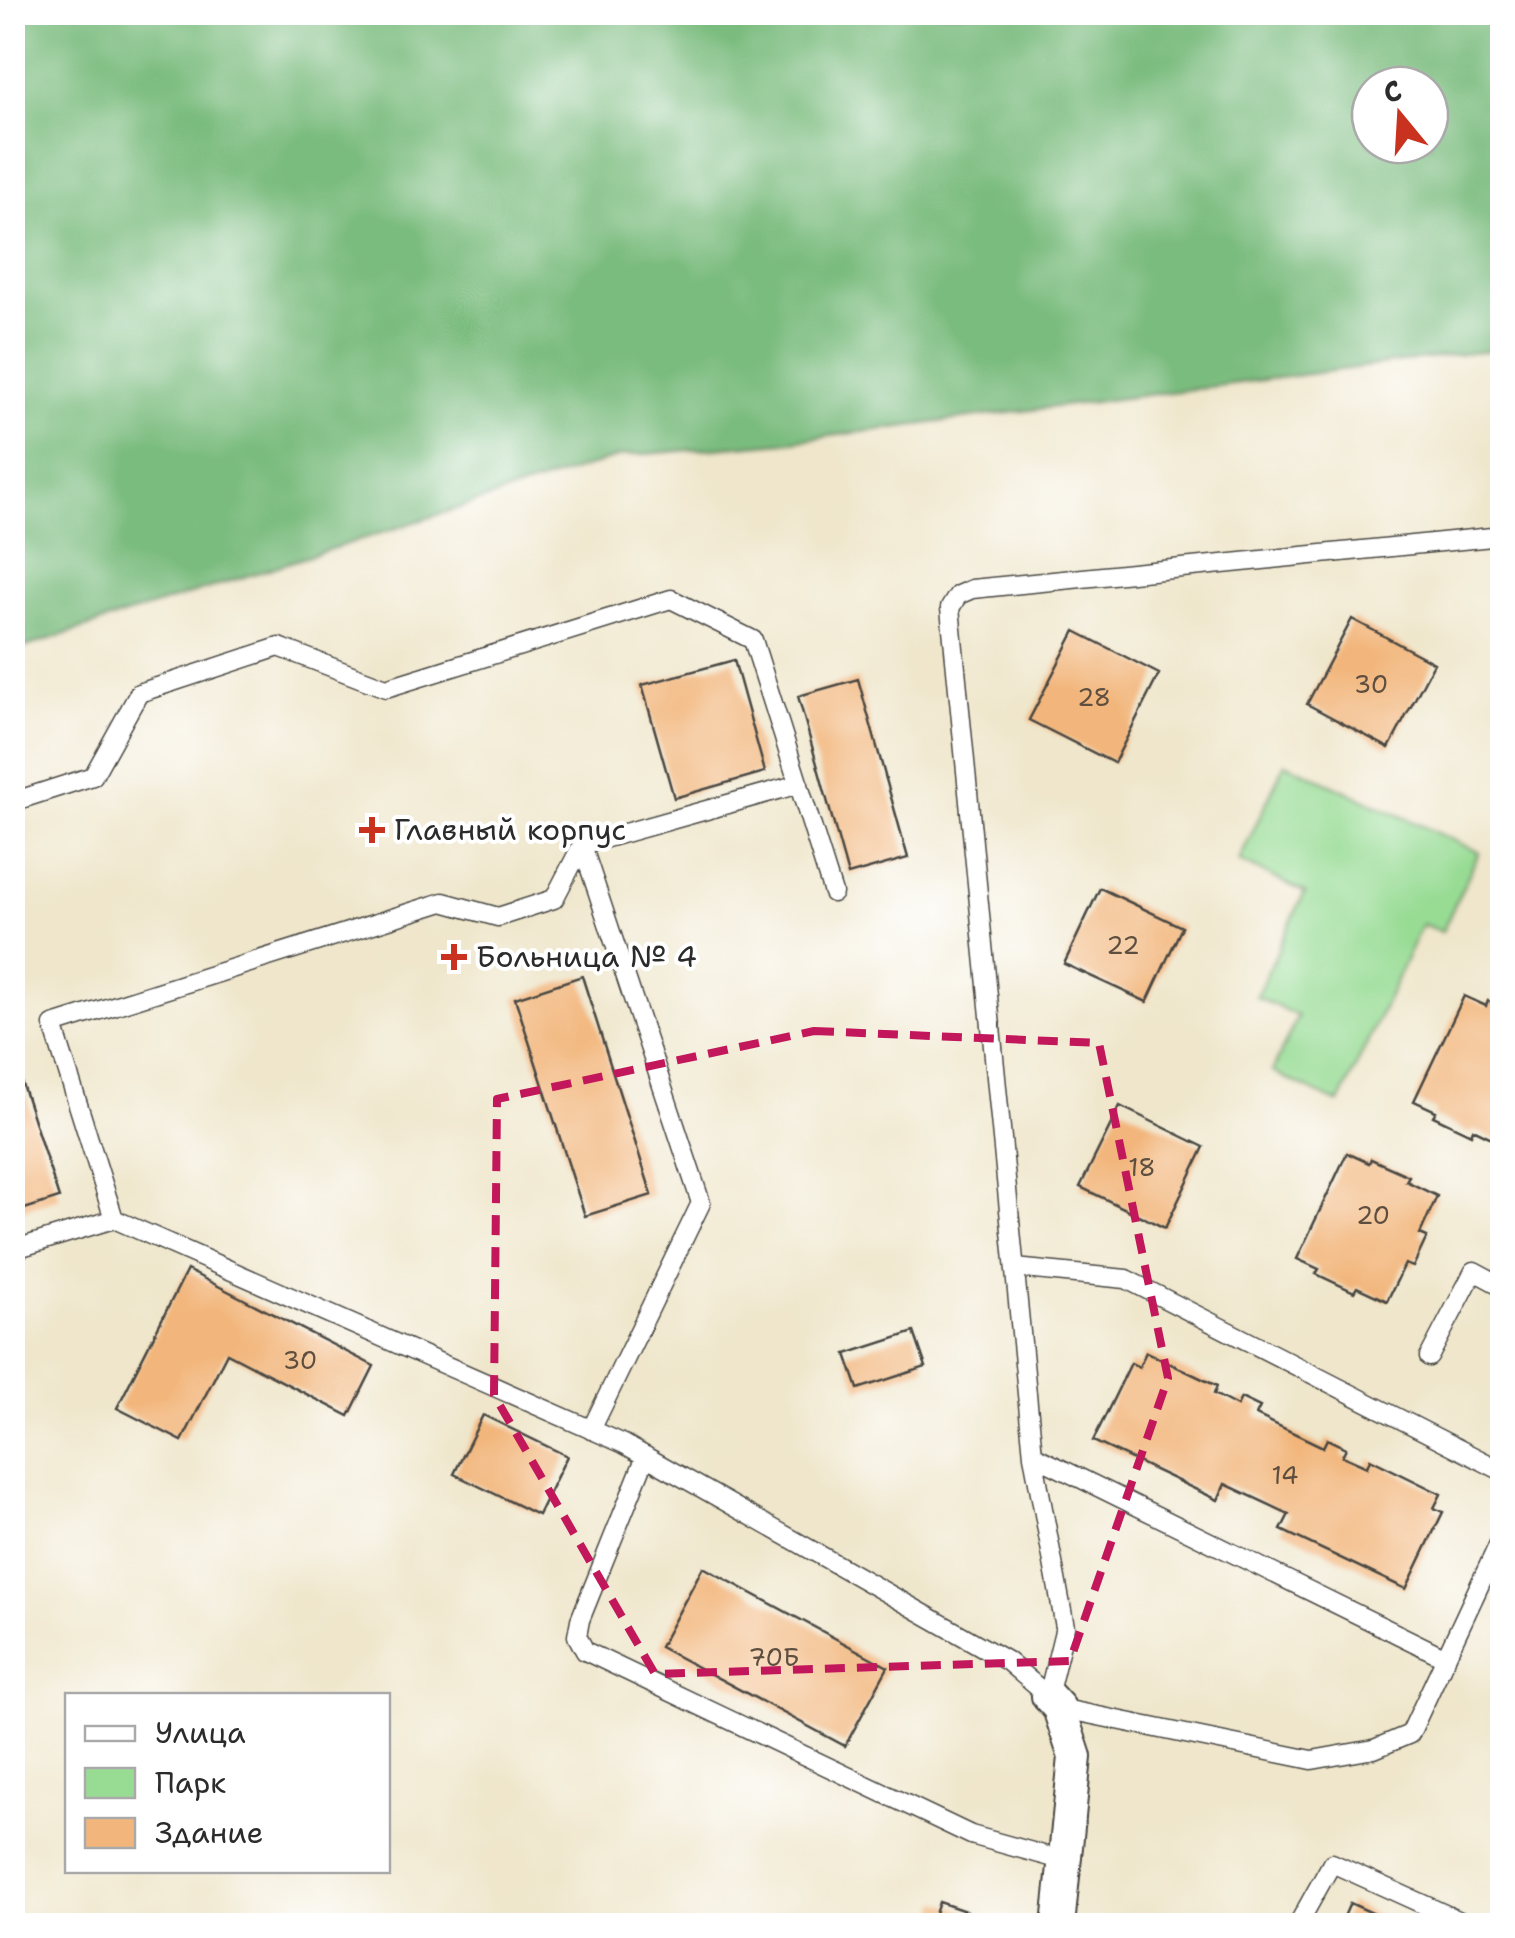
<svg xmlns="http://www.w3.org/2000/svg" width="1515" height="1938" font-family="'Shantell Sans',sans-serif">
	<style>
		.green { fill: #98dc94; stroke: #628460; stroke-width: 2.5 }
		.forest { fill: #7abc7e; stroke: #527454; stroke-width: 2.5; fill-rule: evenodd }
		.building { fill: #f2b67c }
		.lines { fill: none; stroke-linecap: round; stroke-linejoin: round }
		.lane-casing { stroke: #484743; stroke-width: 21 }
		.street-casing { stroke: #484743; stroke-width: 36 }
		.lane { stroke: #fff; stroke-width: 18 }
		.street { stroke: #fff; stroke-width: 32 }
		.marked { fill: none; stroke: #c2185b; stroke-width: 8; stroke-dasharray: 20 12; stroke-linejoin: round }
		.poi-dot { fill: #c8321e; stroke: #fff; stroke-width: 4 }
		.labels { text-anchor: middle; stroke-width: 8; stroke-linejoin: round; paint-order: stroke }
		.number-label { font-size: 25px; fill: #5d4e3f }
		.poi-label { font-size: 30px; fill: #2b2b2b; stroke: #fff; text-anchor: start }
	</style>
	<rect width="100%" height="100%" fill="#fff"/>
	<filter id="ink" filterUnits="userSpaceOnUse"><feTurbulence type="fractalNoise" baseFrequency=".01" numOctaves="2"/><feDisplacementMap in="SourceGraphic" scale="20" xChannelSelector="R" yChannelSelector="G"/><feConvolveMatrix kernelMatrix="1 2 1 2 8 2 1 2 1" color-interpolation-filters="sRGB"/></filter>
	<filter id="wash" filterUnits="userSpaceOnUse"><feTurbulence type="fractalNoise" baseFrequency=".0048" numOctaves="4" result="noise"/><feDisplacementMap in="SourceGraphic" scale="40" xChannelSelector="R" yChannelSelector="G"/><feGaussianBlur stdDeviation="2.25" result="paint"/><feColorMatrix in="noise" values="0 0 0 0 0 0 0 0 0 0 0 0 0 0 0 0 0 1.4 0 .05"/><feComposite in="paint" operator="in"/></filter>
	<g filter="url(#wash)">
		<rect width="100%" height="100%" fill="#efe6cb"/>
		<!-- green -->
		<path class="green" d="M 1285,763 L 1479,852 L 1442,932 L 1422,924 L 1339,1103 L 1272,1072 L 1298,1016 L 1256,997 L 1305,892 L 1239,861 Z"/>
		<!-- forest -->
		<path class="forest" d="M 13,12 L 1502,13 L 1502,349 L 784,442 L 621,456 L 13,651 ZM 1370,85 L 1430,85 L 1430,145 L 1370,145 Z"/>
		<g id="blocks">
			<!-- building -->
			<path class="building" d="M 1352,619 L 1434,663 L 1389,748 L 1307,704 Z
				M 1075,631 L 1159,674 L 1114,763 L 1029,720 Z
				M 734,660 L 765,772 L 674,798 L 642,685 Z
				M 858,679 L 908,858 L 848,875 L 798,696 Z
				M 1100,888 L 1182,927 L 1147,1002 L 1064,964 Z
				M 582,976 L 652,1195 L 585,1216 L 515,998 Z
				M 1464,996 L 1486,1006 L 1488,1001 L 1502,1008 L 1502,1143 L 1473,1129 L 1471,1134 L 1433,1116 L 1436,1111 L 1414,1101 Z
				M 12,1053 L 59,1198 L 12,1213 Z
				M 1120,1106 L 1204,1147 L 1165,1228 L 1080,1187 Z
				M 1347,1153 L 1369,1163 L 1371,1159 L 1409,1176 L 1406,1181 L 1437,1196 L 1420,1234 L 1427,1237 L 1413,1267 L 1405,1264 L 1387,1301 L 1357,1287 L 1354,1292 L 1316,1274 L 1319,1269 L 1297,1259 Z
				M 187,1270 L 374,1366 L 349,1416 L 227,1353 L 182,1441 L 117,1408 Z
				M 914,1332 L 926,1367 L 858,1389 L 846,1354 Z
				M 1146,1352 L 1217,1386 L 1214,1394 L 1237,1406 L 1241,1398 L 1260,1407 L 1256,1415 L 1323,1447 L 1327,1439 L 1346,1448 L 1342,1456 L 1367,1467 L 1370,1459 L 1441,1494 L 1434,1508 L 1443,1512 L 1406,1589 L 1281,1530 L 1289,1514 L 1225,1484 L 1218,1500 L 1093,1441 L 1131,1363 L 1139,1367 Z
				M 483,1415 L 567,1456 L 538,1515 L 454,1474 Z
				M 703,1567 L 888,1667 L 845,1746 L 660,1647 Z
				M 939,1902 L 1006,1925 L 1006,1926 L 931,1926 Z
				M 1350,1903 L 1401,1926 L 1340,1926 Z"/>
		</g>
	</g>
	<g filter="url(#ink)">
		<use href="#blocks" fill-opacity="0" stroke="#484743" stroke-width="2.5"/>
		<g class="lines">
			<!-- lane casing -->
			<g class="lane-casing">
				<path id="lane" d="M 12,802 L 93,776 L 139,693 L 279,647 L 386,688 L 671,599 L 753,640 L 833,893
					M 582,845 L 701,1203 L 591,1430
					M 114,1219 L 53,1025 L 443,902 L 498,917 L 554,899 L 582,845 L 799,784
					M 12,1250 L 114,1219 L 624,1444 L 1007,1661 L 1048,1696 L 1065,1627 L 1033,1455 L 950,608 L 958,595 L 972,589 L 1502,536
					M 1015,1268 L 1126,1279 L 1502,1471
					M 1429,1357 L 1474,1271 L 1502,1286
					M 1033,1455 L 1446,1658
					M 646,1456 L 580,1620 L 577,1636 L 585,1651 L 971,1835 L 1065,1861
					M 1059,1708 L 1312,1760 L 1374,1749 L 1410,1734 L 1502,1537
					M 1297,1926 L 1332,1863 L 1471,1926"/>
			</g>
			<!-- street casing -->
			<g class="street-casing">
				<path id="street" d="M 1048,1696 L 1059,1708 L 1075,1757 L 1058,1926"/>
			</g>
			<!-- lane -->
			<use href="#lane" class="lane"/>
			<!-- street -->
			<use href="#street" class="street"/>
		</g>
	</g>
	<!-- marked area -->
	<path class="marked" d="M 814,1031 L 1099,1043 L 1168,1378 L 1070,1661 L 655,1674 L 494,1395 L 497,1099 Z"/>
	<!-- markers -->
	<g class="poi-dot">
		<path d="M367 815h10v10h10v10h-10v10h-10v-10h-10v-10h10z"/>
		<path d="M449 942h10v10h10v10h-10v10h-10v-10h-10v-10h10z"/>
	</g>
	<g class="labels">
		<!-- number labels -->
		<g class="number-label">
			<text x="1371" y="693">30</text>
			<text x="1094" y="706">28</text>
			<text x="1123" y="954">22</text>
			<text x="1142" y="1176">18</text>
			<text x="1373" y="1224">20</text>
			<text x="300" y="1369">30</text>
			<text x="1285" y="1484">14</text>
			<text x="774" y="1666">70Б</text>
		</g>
		<!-- poi labels -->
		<g class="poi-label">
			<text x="394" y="840">Главный корпус</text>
			<text x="476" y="967">Больница № 4</text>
		</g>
	</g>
	<!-- margin -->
	<rect width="1515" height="1938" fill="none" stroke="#fff" stroke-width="50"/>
	<!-- legend -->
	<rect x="65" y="1693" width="325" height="180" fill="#ffffff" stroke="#aaaaaa" stroke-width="2.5"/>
	<rect x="85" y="1726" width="50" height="15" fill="#ffffff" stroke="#aaaaaa" stroke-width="2.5"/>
	<text x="155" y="1743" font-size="30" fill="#2b2b2b">Улица</text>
	<rect x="85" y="1768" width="50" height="30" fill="#98dc94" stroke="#aaaaaa" stroke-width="2.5"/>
	<text x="155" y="1793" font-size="30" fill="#2b2b2b">Парк</text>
	<rect x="85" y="1818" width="50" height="30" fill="#f2b67c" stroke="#aaaaaa" stroke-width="2.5"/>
	<text x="155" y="1843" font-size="30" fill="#2b2b2b">Здание</text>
	<!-- north arrow -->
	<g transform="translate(1400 115) rotate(342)"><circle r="48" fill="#ffffff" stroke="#aaaaaa" stroke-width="2.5"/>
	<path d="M0-8L18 38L0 25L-18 38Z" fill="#c8321e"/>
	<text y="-15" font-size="28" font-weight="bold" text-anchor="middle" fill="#2b2b2b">С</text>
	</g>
</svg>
